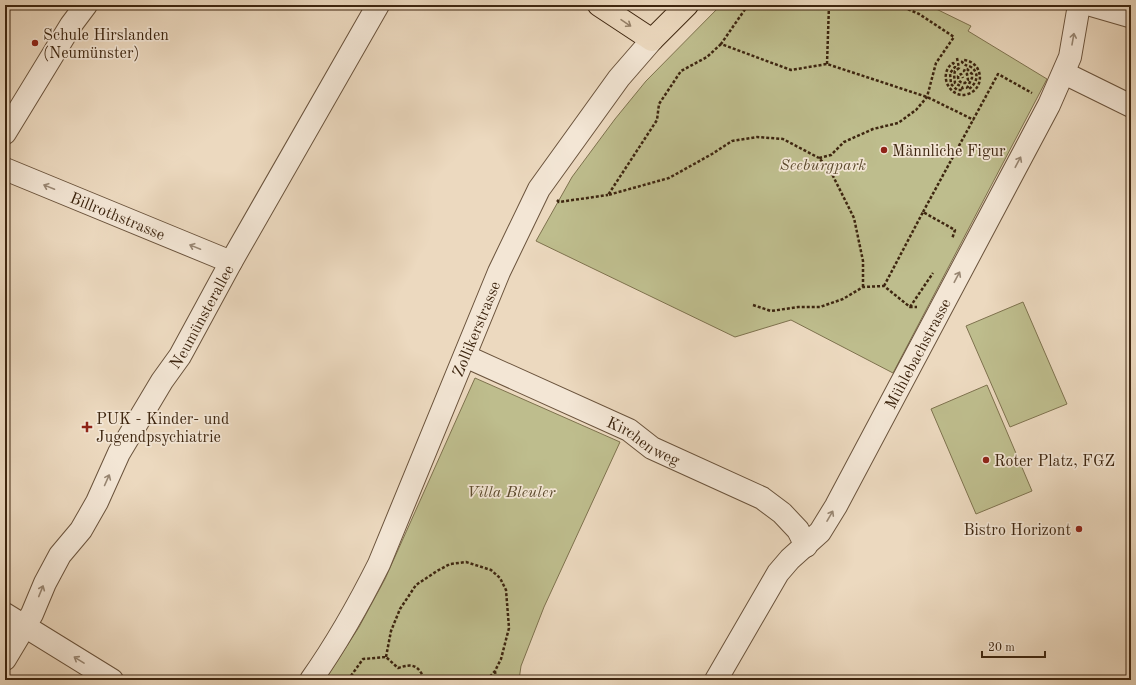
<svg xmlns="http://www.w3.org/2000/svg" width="1136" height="685" font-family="'Old Standard TT',serif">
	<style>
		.green { fill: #bebd8d; stroke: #7e724e }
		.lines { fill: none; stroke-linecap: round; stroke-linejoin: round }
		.minor-casing { stroke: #6a533c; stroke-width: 24 }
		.major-casing { stroke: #3e2610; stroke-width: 24 }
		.path { stroke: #3e2610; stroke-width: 2.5; stroke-dasharray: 3 2; stroke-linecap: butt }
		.minor { stroke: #f3e6d5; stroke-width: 22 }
		.major { stroke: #ecd9bf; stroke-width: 22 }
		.oneway { stroke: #958068 }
		.oneway2 { stroke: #988672 }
		.poi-dot { fill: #8f2418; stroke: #f3e6d5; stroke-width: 1.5 }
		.labels { text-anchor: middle; stroke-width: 3.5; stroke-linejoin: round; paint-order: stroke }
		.poi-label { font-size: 16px; fill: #3e2610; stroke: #f3e6d5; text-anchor: start }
		.park-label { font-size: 16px; font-style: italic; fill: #5e4c2f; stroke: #f3e6d5 }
		.street-label { font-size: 16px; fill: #3e2610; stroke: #f3e6d5 }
	</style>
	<rect width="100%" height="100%" fill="#ecd9bf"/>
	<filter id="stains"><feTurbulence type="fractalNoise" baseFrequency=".005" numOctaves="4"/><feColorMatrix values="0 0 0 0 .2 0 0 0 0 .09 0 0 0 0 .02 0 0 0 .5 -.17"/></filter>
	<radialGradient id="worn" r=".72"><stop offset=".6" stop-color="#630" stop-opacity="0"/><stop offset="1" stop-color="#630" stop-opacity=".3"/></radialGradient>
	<!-- green -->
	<path class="green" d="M 721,5 L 928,5 L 971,26 L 968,31 L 1047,79 L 893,373 L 791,320 L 735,337 L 536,241 L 572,177 L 615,119 L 646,81 Z
		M 1023,302 L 1067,404 L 1010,427 L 966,326 Z
		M 475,378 L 620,442 L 544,607 L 521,666 L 519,680 L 325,680 L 359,627 L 385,579 Z
		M 987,385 L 1032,491 L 976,514 L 931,409 Z"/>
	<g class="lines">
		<!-- minor casing -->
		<g class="minor-casing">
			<g id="minor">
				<path d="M 1091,5 L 1129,16"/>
				<path d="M 1064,73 L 1131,106"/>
				<path d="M 5,133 L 71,25 L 86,5"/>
				<path id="s1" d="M 5,169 L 231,262"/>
				<path id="s2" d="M 465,356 L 629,430 L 652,448 L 762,498 L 782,513 L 798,530 L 806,546"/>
				<path d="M 5,614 L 112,680"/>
				<path id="s3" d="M 5,659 L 32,614 L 45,583 L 60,555 L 81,530 L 97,502 L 119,453 L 162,381 L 180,356 L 231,262 L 378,5"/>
				<path id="s4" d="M 311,680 C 337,643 359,604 379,564 L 499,272 L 539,189 L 619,78 L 652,40"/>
				<path id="s5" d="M 716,680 L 778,573 L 790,559 L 820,532 L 836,506 L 1049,105 L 1070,57 L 1079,5"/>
			</g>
		</g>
		<!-- major casing -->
		<g class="major-casing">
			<path id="major" d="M 599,5 L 652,40 L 687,5"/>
		</g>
		<!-- path -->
		<path class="path" d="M 748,5 L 721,44 L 791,70 L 827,64 L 927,97 L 974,120
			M 721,44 L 707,57 L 681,71 L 659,104 L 657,120 L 608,195 L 669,178 L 712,154 L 732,141 L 757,137 L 783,139 L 819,158
			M 957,58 L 959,68 L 955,71 L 954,75 L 955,83 L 962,87 L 963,90 L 957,90 L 951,84 L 950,73 L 955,67 L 955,65 L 953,63 C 937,74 950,100 968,94 C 986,88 983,61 963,60 L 962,62 C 965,66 967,65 971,67 C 980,73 977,83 969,89 L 967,88 L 972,78 L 972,74 L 967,69 L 965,69 L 964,71 L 967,74 L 968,80 L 965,83 C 960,83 958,81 958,76 L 961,74 L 963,78
			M 827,64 L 829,5
			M 557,200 L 559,202 L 608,195
			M 923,212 L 998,74 L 1032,93
			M 884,286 L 923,212 L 955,230 L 952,239
			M 863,287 L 863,261 L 854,218 L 830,170 L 819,158 L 831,155 L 844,142 L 873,129 L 898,123 L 916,110 L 927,97 L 936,63 L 954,37 L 919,14 L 898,5
			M 753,305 L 771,311 L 798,307 L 820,307 L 843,299 L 863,287 L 884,286 L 910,307 L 917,307
			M 910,307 L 933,273
			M 386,657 L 391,631 L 400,609 L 416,585 L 437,571 L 450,564 L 466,562 L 491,570 L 500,578 L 506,590 L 509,628 L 501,659 L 495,671 L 487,680
			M 495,671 L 496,680
			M 348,680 L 363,659 L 386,657 L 398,668 C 413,663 418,665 425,680"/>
		<!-- minor -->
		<use href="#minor" class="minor"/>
		<!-- major -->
		<use href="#major" class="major"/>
	</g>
	<!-- one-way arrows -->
	<defs><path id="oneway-shaft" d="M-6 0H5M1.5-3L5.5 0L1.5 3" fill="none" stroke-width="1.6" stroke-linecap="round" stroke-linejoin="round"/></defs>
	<use class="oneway" href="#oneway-shaft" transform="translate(626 23) rotate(34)"/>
	<g class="oneway2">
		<use href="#oneway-shaft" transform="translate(1073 39) rotate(-80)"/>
		<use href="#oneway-shaft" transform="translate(1018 162) rotate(-62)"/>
		<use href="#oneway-shaft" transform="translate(49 187) rotate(-158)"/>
		<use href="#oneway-shaft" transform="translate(195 247) rotate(-158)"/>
		<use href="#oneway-shaft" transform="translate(957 277) rotate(-62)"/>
		<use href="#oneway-shaft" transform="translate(107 480) rotate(-66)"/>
		<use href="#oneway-shaft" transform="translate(830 516) rotate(-60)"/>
		<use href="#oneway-shaft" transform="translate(41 591) rotate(-68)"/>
		<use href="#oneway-shaft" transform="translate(79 660) rotate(-148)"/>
	</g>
	<!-- markers -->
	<g class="poi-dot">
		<circle cx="35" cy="43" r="4"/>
		<circle cx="884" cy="150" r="4"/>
		<path d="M85 421h4v4h4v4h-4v4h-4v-4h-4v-4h4z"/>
		<circle cx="986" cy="460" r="4"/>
		<circle cx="1079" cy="529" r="4"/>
	</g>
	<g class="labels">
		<!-- poi labels -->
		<g class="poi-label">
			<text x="43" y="40">Schule Hirslanden<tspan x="43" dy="18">(Neumünster)</tspan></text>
			<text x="892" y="156">Männliche Figur</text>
			<text x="96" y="424">PUK - Kinder- und<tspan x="96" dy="18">Jugendpsychiatrie</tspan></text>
			<text x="994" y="466">Roter Platz, FGZ</text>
			<text x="1071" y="535" text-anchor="end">Bistro Horizont</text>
		</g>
		<!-- park labels -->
		<g class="park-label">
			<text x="823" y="170">Seeburgpark</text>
			<text x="511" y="497">Villa Bleuler</text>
		</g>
		<!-- street labels -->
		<g class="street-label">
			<text dy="6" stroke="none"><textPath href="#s1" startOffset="122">Billrothstrasse</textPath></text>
			<text dy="6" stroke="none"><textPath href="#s3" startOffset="396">Neumünsterallee</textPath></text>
			<text dy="6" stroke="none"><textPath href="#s4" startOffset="389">Zollikerstrasse</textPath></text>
			<text dy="6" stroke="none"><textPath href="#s5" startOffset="386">Mühlebachstrasse</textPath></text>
			<text dy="6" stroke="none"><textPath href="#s2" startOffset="198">Kirchenweg</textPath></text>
		</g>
	</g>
	<!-- margin -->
	<rect width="1136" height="685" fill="none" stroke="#ecd9bf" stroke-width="20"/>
	<rect x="6" y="6" width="1124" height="673" fill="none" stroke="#3e2610" stroke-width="2"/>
	<rect x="10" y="10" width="1116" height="665" fill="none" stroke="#3e2610"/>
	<!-- scale -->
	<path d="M982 651v6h63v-6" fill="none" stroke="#3e2610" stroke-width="2"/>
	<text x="988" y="651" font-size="12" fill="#3e2610" stroke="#f3e6d5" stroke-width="3" paint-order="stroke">20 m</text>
	<rect width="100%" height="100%" filter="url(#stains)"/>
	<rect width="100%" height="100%" fill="url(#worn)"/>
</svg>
